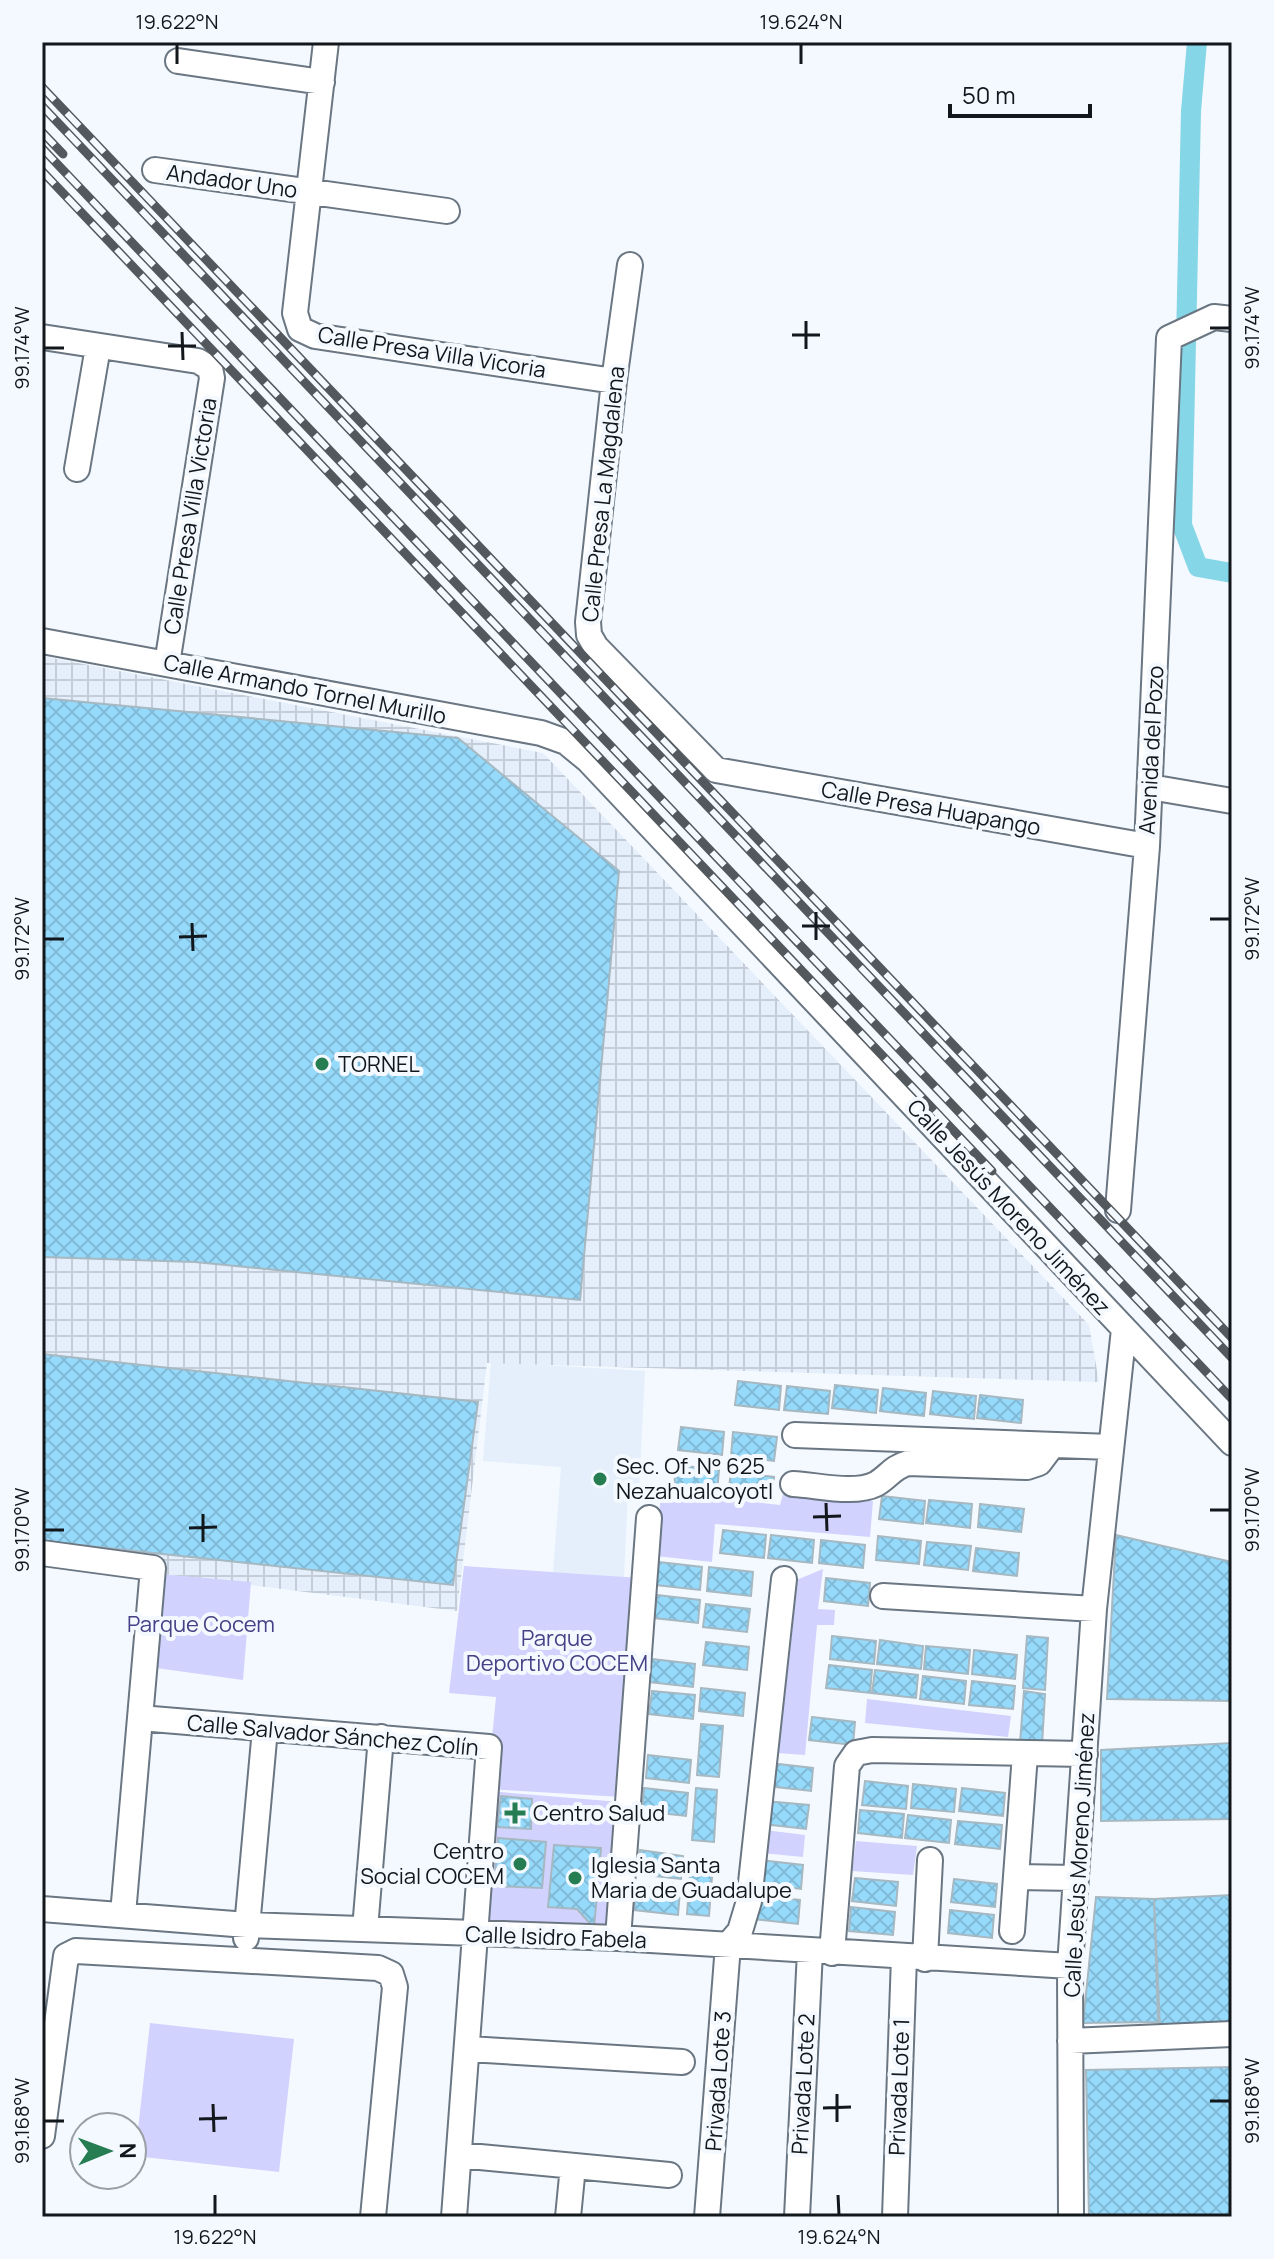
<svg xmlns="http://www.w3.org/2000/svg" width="1274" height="2259" font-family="Manrope,sans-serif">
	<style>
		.built { fill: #e4effb }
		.industrial { fill: url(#industrial-grid) }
		.green { fill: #d1d2fe }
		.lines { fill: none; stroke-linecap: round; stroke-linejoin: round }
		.canal { stroke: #85d6e6; stroke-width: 20 }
		.building { fill: url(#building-cross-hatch); stroke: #a6b8c1; stroke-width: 2 }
		.minor-casing { stroke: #6a7682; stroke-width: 28 }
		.minor { stroke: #fff; stroke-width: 24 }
		.rail-casing { stroke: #53585d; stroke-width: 9 }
		.rail { stroke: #f4f9ff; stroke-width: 6; stroke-dasharray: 18; stroke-linecap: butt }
		.ticks { fill: none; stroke: #12171c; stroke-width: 3 }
		.poi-dot { fill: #267d52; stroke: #f4f9ff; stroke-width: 3 }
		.labels { text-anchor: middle; stroke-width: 8; stroke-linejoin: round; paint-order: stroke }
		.street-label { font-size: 22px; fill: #12171c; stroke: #f4f9ff }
		.poi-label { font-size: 22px; fill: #12171c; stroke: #f4f9ff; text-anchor: start }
		.park-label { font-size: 22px; fill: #464186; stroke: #f4f9ff }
		.neatline { fill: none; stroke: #12171c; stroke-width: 3 }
		.ticks-label { font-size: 20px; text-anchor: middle; fill: #12171c }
	</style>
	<defs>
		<pattern id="industrial-grid" width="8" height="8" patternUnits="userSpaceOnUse" patternTransform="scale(2)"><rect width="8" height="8" fill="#e4effb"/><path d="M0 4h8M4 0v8" fill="none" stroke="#c3ccd7"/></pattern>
		<pattern id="building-cross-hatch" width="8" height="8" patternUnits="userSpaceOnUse" patternTransform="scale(2)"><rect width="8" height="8" fill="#96dafb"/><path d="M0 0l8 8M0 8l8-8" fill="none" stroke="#80bad7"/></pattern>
	</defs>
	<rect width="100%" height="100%" fill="#f4f9ff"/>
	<!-- built -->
	<path class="built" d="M 491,1362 L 645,1371 L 639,1490 L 628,1492 L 624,1577 L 553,1572 L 561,1467 L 483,1461 Z"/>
	<!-- industrial -->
	<path class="industrial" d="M 42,656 L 543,753 L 1089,1325 L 1099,1382 L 487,1363 L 457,1611 L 42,1559 Z"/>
	<!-- green -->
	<path class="green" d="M 661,1492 L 780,1505 L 783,1494 L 873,1501 L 870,1537 L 715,1524 L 712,1562 L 656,1556 Z
		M 464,1566 L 640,1578 L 622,1797 L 487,1789 L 496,1697 L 449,1693 Z
		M 823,1569 L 818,1609 L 835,1610 L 834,1625 L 817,1625 L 805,1755 L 777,1753 L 794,1581 Z
		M 159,1574 L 251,1582 L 243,1680 L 149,1667 Z
		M 867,1699 L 1011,1716 L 1008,1737 L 865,1723 Z
		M 488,1791 L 620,1802 L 609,1943 L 472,1936 Z
		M 765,1830 L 805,1835 L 803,1857 L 762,1853 Z
		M 856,1841 L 917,1846 L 913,1875 L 852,1871 Z
		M 150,2023 L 294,2039 L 279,2172 L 135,2156 Z"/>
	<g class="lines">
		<!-- canal -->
		<path class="canal" d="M 1197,42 L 1191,111 L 1182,525 L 1198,567 L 1232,573"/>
	</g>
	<!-- building -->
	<path class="building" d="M 42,698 L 458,738 L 619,871 L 580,1300 L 195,1262 L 42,1257 Z
		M 42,1354 L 478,1402 L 453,1585 L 42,1541 Z
		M 738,1381 L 781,1386 L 779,1410 L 735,1405 Z
		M 835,1385 L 878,1390 L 876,1413 L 832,1408 Z
		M 787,1386 L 830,1391 L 828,1414 L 784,1410 Z
		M 883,1388 L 926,1393 L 924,1416 L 880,1411 Z
		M 933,1391 L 976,1396 L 974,1419 L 930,1414 Z
		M 980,1395 L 1023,1400 L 1021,1423 L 977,1418 Z
		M 681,1427 L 724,1432 L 722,1455 L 678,1450 Z
		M 733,1432 L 777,1437 L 774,1461 L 731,1456 Z
		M 676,1465 L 719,1470 L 717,1493 L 674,1488 Z
		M 731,1472 L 774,1477 L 772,1500 L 728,1495 Z
		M 882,1496 L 925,1501 L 923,1524 L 879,1519 Z
		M 929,1500 L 972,1504 L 970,1528 L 926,1523 Z
		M 980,1504 L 1024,1509 L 1021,1532 L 978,1527 Z
		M 723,1530 L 766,1535 L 764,1558 L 720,1553 Z
		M 771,1535 L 814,1540 L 812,1563 L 768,1558 Z
		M 1116,1535 L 1232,1562 L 1232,1701 L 1107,1699 Z
		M 878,1536 L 921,1541 L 919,1564 L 876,1560 Z
		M 821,1540 L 865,1545 L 863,1568 L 819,1563 Z
		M 927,1542 L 971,1546 L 968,1570 L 924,1565 Z
		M 976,1548 L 1019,1553 L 1017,1576 L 973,1571 Z
		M 659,1562 L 702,1567 L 700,1590 L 656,1585 Z
		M 709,1567 L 753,1572 L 751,1596 L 707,1591 Z
		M 826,1578 L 870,1583 L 868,1606 L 824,1601 Z
		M 657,1595 L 700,1600 L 698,1623 L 654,1618 Z
		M 706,1604 L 750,1609 L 747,1632 L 703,1627 Z
		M 832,1636 L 876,1641 L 874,1664 L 830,1659 Z
		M 1027,1636 L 1048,1638 L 1045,1690 L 1023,1688 Z
		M 880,1640 L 923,1646 L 921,1669 L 877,1664 Z
		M 706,1642 L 749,1647 L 747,1670 L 703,1665 Z
		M 926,1646 L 970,1650 L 968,1674 L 924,1669 Z
		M 974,1650 L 1017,1655 L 1015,1679 L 972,1674 Z
		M 652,1659 L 695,1664 L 693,1687 L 649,1682 Z
		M 829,1665 L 872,1670 L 870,1693 L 826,1688 Z
		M 875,1670 L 918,1675 L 916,1698 L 872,1693 Z
		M 923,1676 L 966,1681 L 964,1704 L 920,1699 Z
		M 972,1681 L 1015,1686 L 1013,1709 L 969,1705 Z
		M 701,1688 L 745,1693 L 743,1716 L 699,1711 Z
		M 652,1691 L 695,1695 L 693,1719 L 649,1714 Z
		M 1024,1691 L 1045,1694 L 1042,1745 L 1020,1743 Z
		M 812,1717 L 855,1722 L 853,1745 L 809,1740 Z
		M 701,1724 L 723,1726 L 719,1777 L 697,1775 Z
		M 1232,1743 L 1232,1819 L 1101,1821 L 1101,1750 Z
		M 648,1755 L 691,1760 L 689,1783 L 646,1778 Z
		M 770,1763 L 813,1768 L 811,1791 L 767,1786 Z
		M 865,1781 L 908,1786 L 906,1809 L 862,1805 Z
		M 913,1784 L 956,1789 L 954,1812 L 911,1808 Z
		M 644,1788 L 688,1793 L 686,1816 L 642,1811 Z
		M 696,1788 L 717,1790 L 714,1842 L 692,1840 Z
		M 962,1788 L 1005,1793 L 1003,1816 L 959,1811 Z
		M 501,1796 L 532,1799 L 531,1829 L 497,1827 Z
		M 765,1801 L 809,1805 L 806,1829 L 763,1824 Z
		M 860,1810 L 904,1814 L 902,1838 L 858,1833 Z
		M 908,1815 L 951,1820 L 949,1843 L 905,1838 Z
		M 958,1821 L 1002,1825 L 1000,1849 L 955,1844 Z
		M 498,1838 L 546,1842 L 542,1888 L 494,1886 Z
		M 554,1845 L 601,1848 L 594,1928 L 577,1909 L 548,1907 Z
		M 640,1850 L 683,1856 L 681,1879 L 637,1874 Z
		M 760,1860 L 803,1865 L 801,1889 L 757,1884 Z
		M 691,1862 L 713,1864 L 709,1916 L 687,1914 Z
		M 855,1878 L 898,1882 L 896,1906 L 852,1901 Z
		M 954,1879 L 997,1884 L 995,1907 L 951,1902 Z
		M 637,1886 L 680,1891 L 678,1915 L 634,1910 Z
		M 1232,1895 L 1232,2023 L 1160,2026 L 1154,1899 Z
		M 757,1896 L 800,1900 L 798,1924 L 754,1919 Z
		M 1096,1897 L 1154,1899 L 1158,2022 L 1083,2023 Z
		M 851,1907 L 895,1912 L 893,1935 L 849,1931 Z
		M 950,1910 L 994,1915 L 992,1938 L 948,1933 Z
		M 1232,2067 L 1232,2217 L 1089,2217 L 1086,2070 Z"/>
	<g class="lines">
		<!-- minor casing -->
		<g class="minor-casing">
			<path id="minor" d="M 326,42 L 295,313 L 300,329 L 315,336 L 614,381
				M 178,61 L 322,82
				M 155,170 L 447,211
				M 630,265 L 614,381 L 588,622 L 589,635 L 596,647 L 716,770 L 1147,846
				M 42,337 L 198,361 L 210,368 L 212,378 L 167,664
				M 77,469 L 98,347
				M 42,641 L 541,733 L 566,742 L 588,760 L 1232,1443
				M 1150,787 L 1232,801
				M 1118,1210 L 1147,846 L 1169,338 L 1214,317 L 1232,319
				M 795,1435 L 1111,1447
				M 793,1484 C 817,1485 854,1495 876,1484 C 888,1477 893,1467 908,1463 L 1027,1467 L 1039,1463 L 1051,1447
				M 42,1553 L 153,1568 L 123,1914
				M 883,1596 L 1094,1609
				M 140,1718 L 489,1747 L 454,2217
				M 1016,1877 L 1076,1878
				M 42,1909 L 247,1925 L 618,1938 L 1070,1966
				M 365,1929 L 381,1737
				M 1012,1931 L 1025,1754
				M 246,1938 L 265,1729
				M 618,1938 L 649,1518
				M 832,1953 L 847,1766 L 856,1753 L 872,1750 L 1085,1754
				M 925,1959 L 930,1860
				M 1070,2041 L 1232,2034
				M 469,2049 L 682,2062
				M 42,2136 L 66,1956 L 76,1951 L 378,1968 L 391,1974 L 395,1987 L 373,2217
				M 459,2155 L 669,2175
				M 568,2217 L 573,2166
				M 707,2217 L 728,1945 L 740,1931 L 749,1901 L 784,1579
				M 797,2217 L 810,1951
				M 895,2217 L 904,1957
				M 1071,2217 L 1070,1966 L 1094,1609 L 1124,1329"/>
		</g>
		<!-- minor -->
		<use href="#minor" class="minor"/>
		<!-- rail casing -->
		<g class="rail-casing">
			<path id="rail" d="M 42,87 L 1232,1338
				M 42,106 L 1232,1358
				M 42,132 L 63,154
				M 42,148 L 1232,1399
				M 42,171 L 992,1171"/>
		</g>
		<!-- rail -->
		<use href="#rail" class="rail"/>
	</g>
	<!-- ticks -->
	<path class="ticks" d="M 177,44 L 177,64M 801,44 L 801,64M 806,321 L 806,349M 1210,328 L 1230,328M 182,332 L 183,360M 792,335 L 820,335M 168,346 L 196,346M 44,348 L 64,348M 816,912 L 816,940M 1210,919 L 1230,919M 192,923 L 193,951M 802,926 L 830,926M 179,937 L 207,936M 44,939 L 64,939M 826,1503 L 827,1531M 1210,1510 L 1230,1510M 203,1514 L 203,1542M 813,1517 L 841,1516M 189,1528 L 217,1527M 44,1530 L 64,1530M 837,2094 L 837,2122M 1210,2101 L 1230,2101M 213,2104 L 214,2132M 823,2108 L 851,2107M 199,2119 L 227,2118M 44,2121 L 64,2121M 215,2195 L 215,2215M 838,2195 L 839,2215"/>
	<!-- markers -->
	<g class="poi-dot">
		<circle cx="322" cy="1064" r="8"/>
		<circle cx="600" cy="1479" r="8"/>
		<path d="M511 1801h8v8h8v8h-8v8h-8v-8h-8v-8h8z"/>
		<circle cx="520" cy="1864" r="8"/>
		<circle cx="575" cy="1878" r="8"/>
	</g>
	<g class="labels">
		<!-- street labels -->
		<g class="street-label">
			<text transform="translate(232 181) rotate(8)" y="8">Andador Uno</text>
			<text transform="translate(432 352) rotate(9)" y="8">Calle Presa Villa Vicoria</text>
			<text transform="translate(603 494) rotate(-84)" y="8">Calle Presa La Magdalena</text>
			<text transform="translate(190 516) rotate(-81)" y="8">Calle Presa Villa Victoria</text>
			<text transform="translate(305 689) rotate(11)" y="8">Calle Armando Tornel Murillo</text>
			<text transform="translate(1151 750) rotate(-87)" y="8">Avenida del Pozo</text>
			<text transform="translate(931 808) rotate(10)" y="8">Calle Presa Huapango</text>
			<text transform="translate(1009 1207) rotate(47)" y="8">Calle Jesús Moreno Jiménez</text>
			<text transform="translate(333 1735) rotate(5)" y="8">Calle Salvador Sánchez Colín</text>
			<text transform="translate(1079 1855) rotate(-87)" y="8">Calle Jesús Moreno Jiménez</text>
			<text transform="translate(556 1937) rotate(2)" y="8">Calle Isidro Fabela</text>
			<text transform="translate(718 2081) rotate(-86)" y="8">Privada Lote 3</text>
			<text transform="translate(803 2084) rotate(-87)" y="8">Privada Lote 2</text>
			<text transform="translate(899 2087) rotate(-88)" y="8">Privada Lote 1</text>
		</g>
		<!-- poi labels -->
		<g class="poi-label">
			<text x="338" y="1072">TORNEL</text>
			<text x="616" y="1474">Sec. Of. N° 625<tspan x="616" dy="25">Nezahualcoyotl</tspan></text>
			<text x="533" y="1821">Centro Salud</text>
			<text x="504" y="1859" text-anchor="end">Centro<tspan x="504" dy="25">Social COCEM</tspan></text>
			<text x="591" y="1873">Iglesia Santa<tspan x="591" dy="25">Maria de Guadalupe</tspan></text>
		</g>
		<!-- park labels -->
		<g class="park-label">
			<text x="201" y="1632">Parque Cocem</text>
			<text x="557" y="1646">Parque<tspan x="557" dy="25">Deportivo COCEM</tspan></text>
		</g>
	</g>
	<!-- border -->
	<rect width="1274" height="2259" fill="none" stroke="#f4f9ff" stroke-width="88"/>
	<!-- north arrow -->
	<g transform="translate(108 2151) rotate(89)"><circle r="38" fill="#f4f9ff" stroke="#9a9fa4" stroke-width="2"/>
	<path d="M0-6L14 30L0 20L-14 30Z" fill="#267d52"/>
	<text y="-12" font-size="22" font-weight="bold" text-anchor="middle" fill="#12171c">N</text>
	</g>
	<!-- scale -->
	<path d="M950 104v12h140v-12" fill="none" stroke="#12171c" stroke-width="4"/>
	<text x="962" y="104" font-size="24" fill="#12171c" stroke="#f4f9ff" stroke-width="6" paint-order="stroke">50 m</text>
	<rect x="44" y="44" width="1186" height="2171" class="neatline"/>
	<g class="ticks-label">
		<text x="177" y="29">19.622°N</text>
		<text x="801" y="29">19.624°N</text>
		<text transform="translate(1252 328) rotate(-90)" y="7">99.174°W</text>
		<text transform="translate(22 348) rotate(-90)" y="7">99.174°W</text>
		<text transform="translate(1252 919) rotate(-90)" y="7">99.172°W</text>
		<text transform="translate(22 939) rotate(-90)" y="7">99.172°W</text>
		<text transform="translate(1252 1510) rotate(-90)" y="7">99.170°W</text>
		<text transform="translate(22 1530) rotate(-90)" y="7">99.170°W</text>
		<text transform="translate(1252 2101) rotate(-90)" y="7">99.168°W</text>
		<text transform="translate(22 2121) rotate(-90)" y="7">99.168°W</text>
		<text x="215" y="2244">19.622°N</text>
		<text x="839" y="2244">19.624°N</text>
	</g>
</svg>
